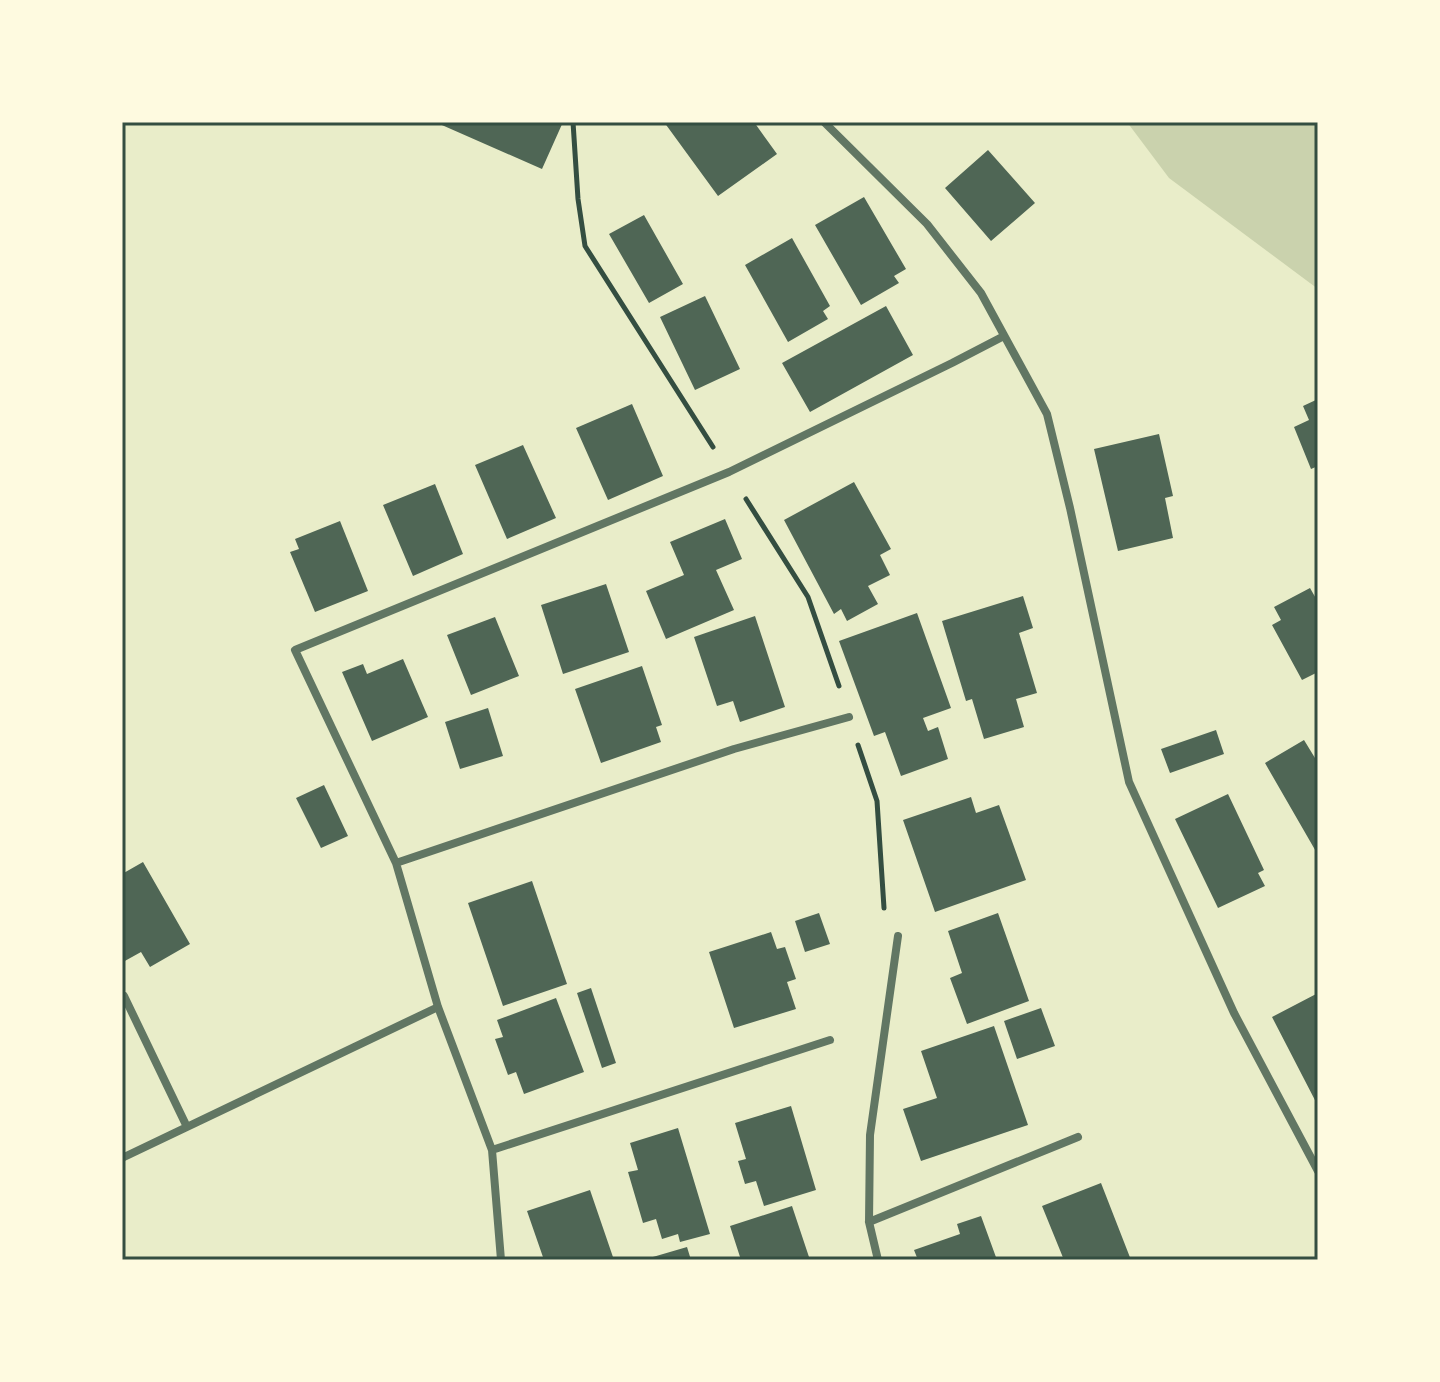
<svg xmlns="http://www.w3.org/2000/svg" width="1440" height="1382" font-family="Figtree,sans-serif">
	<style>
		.green { fill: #cad2ad }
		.building { fill: #4f6655 }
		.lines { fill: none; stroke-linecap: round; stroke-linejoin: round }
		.path { stroke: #344e41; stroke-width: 5 }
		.minor { stroke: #617663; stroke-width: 8 }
		.neatline { fill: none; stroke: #344e41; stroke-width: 3 }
	</style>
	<rect width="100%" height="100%" fill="#e9edc9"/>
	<!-- green -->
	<path class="green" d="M 1127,122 L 1318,122 L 1318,289 L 1169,178 Z"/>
	<!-- building -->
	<path class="building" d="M 435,122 L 563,122 L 542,169 Z
		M 664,122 L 754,122 L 777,154 L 718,196 Z
		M 988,150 L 1035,203 L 991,241 L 945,188 Z
		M 864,197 L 906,269 L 894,276 L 899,283 L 861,305 L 815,225 Z
		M 644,215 L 683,284 L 649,303 L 609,234 Z
		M 792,238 L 830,306 L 823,311 L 828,319 L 788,342 L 745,265 Z
		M 705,296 L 740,369 L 695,390 L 660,317 Z
		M 886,306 L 913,355 L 810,412 L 782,363 Z
		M 1318,399 L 1318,466 L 1311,469 L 1294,427 L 1309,420 L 1303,406 Z
		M 632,404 L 663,476 L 608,500 L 576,428 Z
		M 1159,434 L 1173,496 L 1165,498 L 1173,538 L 1118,551 L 1094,449 Z
		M 523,445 L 556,518 L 507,539 L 475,465 Z
		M 854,482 L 891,549 L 880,555 L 890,575 L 868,586 L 878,604 L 847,621 L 841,609 L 834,614 L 784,520 Z
		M 435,484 L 463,554 L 413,576 L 383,505 Z
		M 725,519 L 742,559 L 716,570 L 734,610 L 666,639 L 646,591 L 684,575 L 670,542 Z
		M 340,521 L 368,591 L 315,612 L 290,552 L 299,549 L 295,539 Z
		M 606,584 L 629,652 L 563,674 L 541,605 Z
		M 1310,588 L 1318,602 L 1318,672 L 1302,680 L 1272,625 L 1281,620 L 1274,607 Z
		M 1023,596 L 1033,628 L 1019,633 L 1037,693 L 1016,699 L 1024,727 L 984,739 L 972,699 L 966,701 L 942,621 Z
		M 917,613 L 951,708 L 923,718 L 928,731 L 938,727 L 948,759 L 901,776 L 885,732 L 874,736 L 839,641 Z
		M 755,616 L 785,707 L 740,722 L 733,701 L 717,706 L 694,637 Z
		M 495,617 L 519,676 L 471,695 L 447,635 Z
		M 403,659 L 428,717 L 372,741 L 342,672 L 363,664 L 367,674 Z
		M 642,666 L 662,725 L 656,727 L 661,742 L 601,763 L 575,689 Z
		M 488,708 L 503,756 L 460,769 L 445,722 Z
		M 1216,730 L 1224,754 L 1170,773 L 1161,749 Z
		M 1304,740 L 1315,758 L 1318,756 L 1318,855 L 1265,763 Z
		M 324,785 L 348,836 L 321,848 L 296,798 Z
		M 1228,794 L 1264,870 L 1258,873 L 1265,886 L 1218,908 L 1175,819 Z
		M 971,797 L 976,813 L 999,805 L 1026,880 L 935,912 L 903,820 Z
		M 143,862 L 190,944 L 150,967 L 141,952 L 123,962 L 122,960 L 122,874 Z
		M 532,881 L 567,984 L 503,1006 L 468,903 Z
		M 819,913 L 830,944 L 805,952 L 795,921 Z
		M 998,913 L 1029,1001 L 967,1024 L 950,978 L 962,973 L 948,931 Z
		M 771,932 L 777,949 L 785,947 L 796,979 L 787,982 L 796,1009 L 734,1028 L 709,952 Z
		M 591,988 L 616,1063 L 602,1068 L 577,993 Z
		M 1318,993 L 1318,1106 L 1272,1017 Z
		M 556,998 L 584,1072 L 524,1094 L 516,1072 L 508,1075 L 495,1039 L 503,1037 L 497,1020 Z
		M 1041,1008 L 1055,1046 L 1017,1059 L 1004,1021 Z
		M 994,1026 L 1028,1125 L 921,1161 L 903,1109 L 937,1098 L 921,1051 Z
		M 791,1106 L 816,1190 L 764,1206 L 756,1181 L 745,1184 L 738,1161 L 746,1159 L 735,1123 Z
		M 678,1128 L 710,1234 L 680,1242 L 678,1234 L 662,1239 L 656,1219 L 643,1223 L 628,1172 L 638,1170 L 630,1143 Z
		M 1101,1183 L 1131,1260 L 1064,1260 L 1042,1206 Z
		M 590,1190 L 614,1260 L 572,1260 L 571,1257 L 563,1260 L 544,1260 L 527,1211 Z
		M 792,1206 L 810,1260 L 741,1260 L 730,1226 Z
		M 981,1216 L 997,1260 L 918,1260 L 914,1250 L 960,1234 L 957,1224 Z
		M 687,1247 L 691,1260 L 646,1260 L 646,1259 Z"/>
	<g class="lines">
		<!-- path -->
		<path class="path" d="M 573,122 L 578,199 L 585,246 L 713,447
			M 746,499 L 808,597 L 839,686
			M 858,745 L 877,801 L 884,908"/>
		<!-- minor -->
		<path class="minor" d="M 824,122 L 927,224 L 981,293 L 1047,414 L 1070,508 L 1129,782 L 1234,1013 L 1318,1171
			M 396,863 L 734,749 L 849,717
			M 124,996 L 187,1127
			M 492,1150 L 830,1040
			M 122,1158 L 438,1007
			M 869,1222 L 1078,1137
			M 501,1260 L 492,1150 L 438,1007 L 396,863 L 295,650 L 729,472 L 952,363 L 1004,336
			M 878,1260 L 869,1222 L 870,1135 L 898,936"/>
	</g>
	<!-- border -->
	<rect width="1440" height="1382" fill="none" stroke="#fefae0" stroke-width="248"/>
	<rect x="124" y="124" width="1192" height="1134" class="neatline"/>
</svg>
